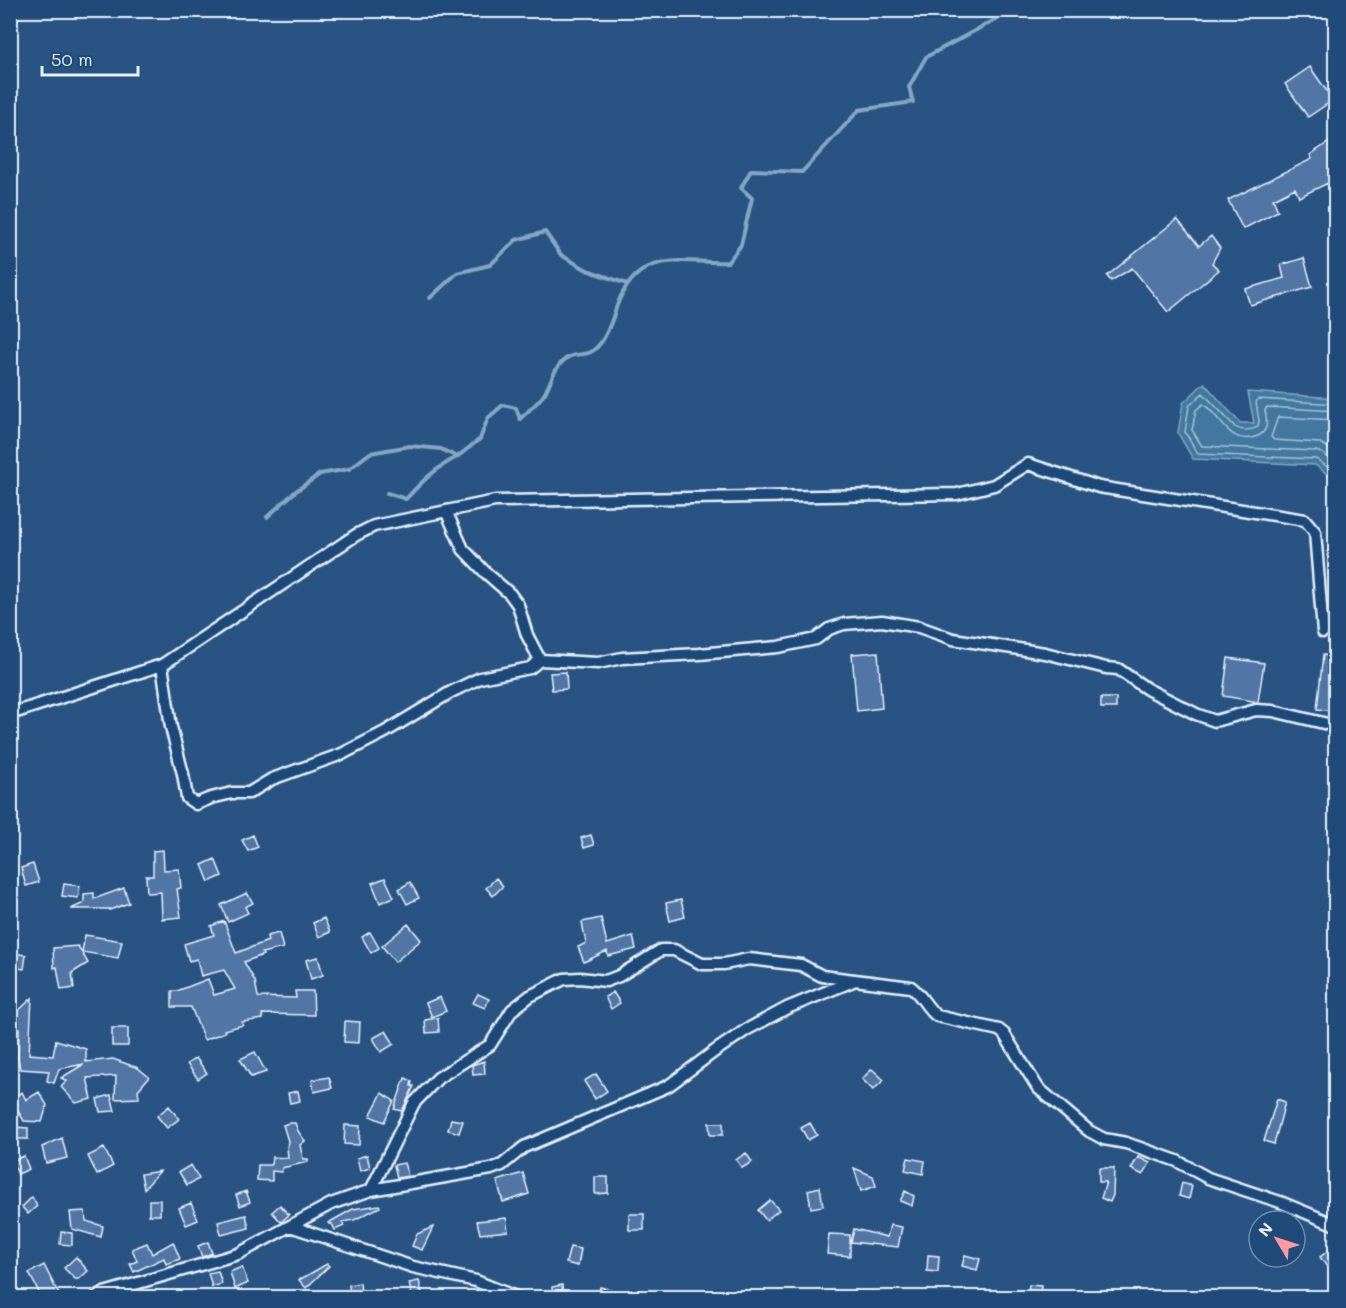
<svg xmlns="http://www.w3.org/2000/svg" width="1346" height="1308" font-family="Mali,sans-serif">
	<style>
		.water { fill: #42789f; stroke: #84a8c3; stroke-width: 1.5 }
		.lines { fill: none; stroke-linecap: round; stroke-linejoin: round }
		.shore { stroke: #a6c1d4; stroke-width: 1.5 }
		.stream { stroke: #84a8c3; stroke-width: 4 }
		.building { fill: #5175a4; stroke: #e8f1f8; stroke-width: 1.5 }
		.minor-casing { stroke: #e8f1f8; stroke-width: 15 }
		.minor { stroke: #1f4a7a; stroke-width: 10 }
	</style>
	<rect width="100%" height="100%" fill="#295382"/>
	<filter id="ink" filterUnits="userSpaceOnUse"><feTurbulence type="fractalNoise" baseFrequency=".0167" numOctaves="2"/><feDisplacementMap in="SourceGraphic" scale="12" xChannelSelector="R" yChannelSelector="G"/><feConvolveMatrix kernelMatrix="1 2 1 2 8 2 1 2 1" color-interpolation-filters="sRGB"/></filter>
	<g filter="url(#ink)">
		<!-- water -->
		<path class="water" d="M 1204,383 L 1240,423 L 1254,423 L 1248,392 L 1335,398 L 1335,480 L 1315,465 L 1193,459 L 1178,433 L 1183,403 Z"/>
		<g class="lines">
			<!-- shore -->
			<path class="shore" d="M 1336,404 L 1258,399 L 1256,402 L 1259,421 L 1258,426 C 1253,431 1241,431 1235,427 L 1203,393 L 1189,406 L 1185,432 L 1198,454 L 1316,459 L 1336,473
				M 1336,411 L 1267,407 L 1265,410 C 1267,420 1269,431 1258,436 C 1229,448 1221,415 1203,404 L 1196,410 L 1192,430 L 1202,446 L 1316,451 L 1322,453 L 1336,463
				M 1336,420 L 1278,417 L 1271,437 L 1274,440 L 1320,443 L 1336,452"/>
			<!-- stream -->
			<path class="stream" d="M 430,298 L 457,273 L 490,265 L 516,240 L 545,232 L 561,255 L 587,270 L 627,284
				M 387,493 L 406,499 C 422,481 436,468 457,457
				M 267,517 L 296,491 L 320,474 L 349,469 L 370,453 L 410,446 L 441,449 L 457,457 L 480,439 L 488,418 L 503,405 L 516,408 L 520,419 C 528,411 539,402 545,393 C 551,381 555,366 567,358 C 580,350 588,361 602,341 C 611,328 614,311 620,298 C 644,248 683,264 728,262 L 741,245 L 752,198 L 741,188 L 751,170 L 802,172 L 859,110 L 913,102 L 909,87 L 926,57 L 1004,15 L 1008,10"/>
		</g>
		<!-- building -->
		<path class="building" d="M 1310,67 L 1333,100 L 1308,117 L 1285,84 Z
			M 1335,138 L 1335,194 L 1328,183 L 1299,197 L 1295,188 L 1273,199 L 1278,211 L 1243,229 L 1228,200 L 1312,159 L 1310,155 Z
			M 1177,219 L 1199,246 L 1211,236 L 1220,248 L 1212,263 L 1219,270 L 1168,312 L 1132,268 L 1111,281 L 1107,276 Z
			M 1304,258 L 1312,287 L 1250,305 L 1245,289 L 1284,278 L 1281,265 Z
			M 878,652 L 882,708 L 857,711 L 852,654 Z
			M 1323,655 L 1335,656 L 1335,711 L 1317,709 Z
			M 1228,658 L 1264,663 L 1258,702 L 1223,696 Z
			M 566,672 L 567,689 L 552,690 L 550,673 Z
			M 1101,698 L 1116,698 L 1116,708 L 1101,708 Z
			M 253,835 L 258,847 L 248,851 L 242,840 Z
			M 591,835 L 594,845 L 584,848 L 581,838 Z
			M 163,850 L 164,870 L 179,869 L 181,888 L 177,889 L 181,917 L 162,919 L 161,892 L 147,893 L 146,876 L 153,876 L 153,851 Z
			M 215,859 L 222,876 L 209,882 L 202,865 Z
			M 33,864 L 39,882 L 26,886 L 21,868 Z
			M 385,878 L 394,897 L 380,903 L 372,883 Z
			M 496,878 L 503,886 L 493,896 L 486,888 Z
			M 410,882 L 419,898 L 407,904 L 399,889 Z
			M 64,884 L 80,886 L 78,898 L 62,896 Z
			M 124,888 L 129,903 L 110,910 L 110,909 L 71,909 L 84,903 L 84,894 L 94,893 L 94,899 Z
			M 247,893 L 253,903 L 245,907 L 248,913 L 228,922 L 221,905 Z
			M 681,900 L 685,917 L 670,921 L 666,903 Z
			M 324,918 L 330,932 L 319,937 L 313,923 Z
			M 601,918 L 607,944 L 633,936 L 636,949 L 608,956 L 607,951 L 584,962 L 578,947 L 586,943 L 582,922 Z
			M 224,921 L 236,953 L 268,941 L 267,936 L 279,933 L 283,948 L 262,953 L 263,955 L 244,962 L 255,981 L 258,997 L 296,998 L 295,991 L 313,991 L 314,1015 L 262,1014 L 263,1019 L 242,1022 L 243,1025 L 224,1030 L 225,1032 L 204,1040 L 191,1007 L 172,1007 L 172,991 L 177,991 L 208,979 L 214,995 L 235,989 L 224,970 L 201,976 L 197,959 L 189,961 L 184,944 L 214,935 L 211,926 Z
			M 408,924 L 421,940 L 395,962 L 382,946 Z
			M 370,932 L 379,948 L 371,953 L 362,937 Z
			M 85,935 L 122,941 L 118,958 L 82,952 Z
			M 78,946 L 88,963 L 72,973 L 74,988 L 61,990 L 57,967 L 54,968 L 53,948 Z
			M 10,953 L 26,955 L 24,969 L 10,967 Z
			M 318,957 L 323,975 L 311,979 L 306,960 Z
			M 613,992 L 620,1003 L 611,1009 L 605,997 Z
			M 478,994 L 489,999 L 485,1008 L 473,1003 Z
			M 440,997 L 446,1011 L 432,1017 L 426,1003 Z
			M 32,998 L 29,1054 L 53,1056 L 56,1040 L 86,1049 L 86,1062 L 113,1059 L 138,1068 L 149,1077 L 138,1090 L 139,1098 L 115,1099 L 116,1076 L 87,1078 L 92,1099 L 76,1103 L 61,1087 L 67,1081 L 61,1078 L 84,1064 L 59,1069 L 54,1083 L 47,1081 L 49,1071 L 20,1069 L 18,1057 L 19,1027 L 10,1028 L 10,1012 L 17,1012 Z
			M 438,1018 L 439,1032 L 426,1033 L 425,1020 Z
			M 345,1021 L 360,1022 L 359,1043 L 344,1042 Z
			M 112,1028 L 128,1028 L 128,1046 L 112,1046 Z
			M 386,1031 L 394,1044 L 381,1052 L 373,1038 Z
			M 255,1052 L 266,1072 L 251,1077 L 240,1059 Z
			M 196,1058 L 207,1073 L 198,1079 L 187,1064 Z
			M 484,1061 L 485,1074 L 473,1075 L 472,1065 Z
			M 872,1069 L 884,1080 L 873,1090 L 862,1079 Z
			M 596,1074 L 607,1091 L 595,1099 L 584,1081 Z
			M 329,1077 L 332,1088 L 314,1092 L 312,1080 Z
			M 405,1078 L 412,1081 L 411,1086 L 414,1086 L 402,1111 L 394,1109 Z
			M 298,1091 L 300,1101 L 290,1103 L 288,1093 Z
			M 22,1092 L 26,1100 L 39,1092 L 47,1105 L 42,1122 L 24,1121 L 11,1099 Z
			M 382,1093 L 394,1101 L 384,1122 L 370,1116 Z
			M 111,1095 L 115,1111 L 100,1112 L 97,1099 Z
			M 1277,1099 L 1285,1102 L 1274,1144 L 1264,1141 Z
			M 169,1106 L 179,1119 L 167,1128 L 157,1116 Z
			M 451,1119 L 463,1121 L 459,1133 L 448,1130 Z
			M 289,1123 L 295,1123 L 298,1131 L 305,1141 L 300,1145 L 303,1159 L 308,1159 L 308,1162 L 282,1168 L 281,1172 L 272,1171 L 272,1181 L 257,1180 L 258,1165 L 271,1165 L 272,1157 L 288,1158 L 287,1147 L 288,1141 L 283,1125 Z
			M 709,1123 L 723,1123 L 723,1135 L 710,1135 Z
			M 810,1123 L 817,1135 L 808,1140 L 801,1128 Z
			M 345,1125 L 360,1126 L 359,1145 L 344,1144 Z
			M 13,1127 L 28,1128 L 28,1139 L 13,1139 Z
			M 62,1138 L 67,1158 L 46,1163 L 42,1147 Z
			M 104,1148 L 113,1166 L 97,1175 L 88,1156 Z
			M 746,1153 L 752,1162 L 742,1168 L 736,1160 Z
			M 367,1155 L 370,1168 L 360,1171 L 357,1158 Z
			M 24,1156 L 29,1169 L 18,1174 L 12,1161 Z
			M 1138,1157 L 1150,1163 L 1143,1175 L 1131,1169 Z
			M 908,1158 L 925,1161 L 923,1174 L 905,1170 Z
			M 404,1163 L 408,1176 L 397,1178 L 394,1165 Z
			M 191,1165 L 199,1179 L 187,1185 L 179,1172 Z
			M 854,1168 L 873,1176 L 876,1186 L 861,1191 Z
			M 1099,1168 L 1114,1168 L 1113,1195 L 1110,1202 L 1101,1198 L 1106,1182 L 1099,1182 Z
			M 160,1171 L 144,1189 L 141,1174 Z
			M 523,1173 L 529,1194 L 503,1202 L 497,1181 Z
			M 595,1177 L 608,1177 L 608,1193 L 595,1194 Z
			M 1182,1183 L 1192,1186 L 1189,1199 L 1179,1196 Z
			M 820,1187 L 823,1206 L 811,1208 L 808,1190 Z
			M 246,1191 L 250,1202 L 240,1206 L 236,1195 Z
			M 905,1191 L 914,1196 L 912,1206 L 900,1201 Z
			M 32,1197 L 37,1206 L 28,1214 L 22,1207 Z
			M 149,1200 L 160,1200 L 160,1215 L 149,1215 Z
			M 770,1200 L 779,1210 L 766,1220 L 758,1210 Z
			M 191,1203 L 198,1220 L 186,1225 L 179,1208 Z
			M 280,1205 L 289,1215 L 281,1222 L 272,1212 Z
			M 379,1205 L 380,1207 L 354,1220 L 342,1222 L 344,1226 L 335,1230 L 332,1224 L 329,1224 L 328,1223 L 353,1209 Z
			M 85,1211 L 86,1221 L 103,1226 L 101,1237 L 72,1229 L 70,1212 Z
			M 629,1214 L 644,1214 L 644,1230 L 629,1230 Z
			M 246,1215 L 249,1228 L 221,1235 L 218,1222 Z
			M 506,1218 L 508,1231 L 480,1234 L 477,1221 Z
			M 890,1225 L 902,1227 L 898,1247 L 851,1242 L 854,1229 L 887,1237 Z
			M 433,1227 L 422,1250 L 412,1246 L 417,1234 Z
			M 61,1232 L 72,1233 L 72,1245 L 60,1244 Z
			M 829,1234 L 850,1235 L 850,1256 L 827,1254 Z
			M 173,1242 L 180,1259 L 166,1264 L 164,1258 L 134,1272 L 130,1264 L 137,1261 L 132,1249 L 147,1243 L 152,1254 Z
			M 208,1242 L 212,1253 L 202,1257 L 198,1246 Z
			M 570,1247 L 581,1249 L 578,1266 L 566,1263 Z
			M 1329,1250 L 1335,1260 L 1327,1267 L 1320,1257 Z
			M 928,1255 L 939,1256 L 938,1272 L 927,1271 Z
			M 965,1255 L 980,1259 L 977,1270 L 962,1266 Z
			M 76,1257 L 88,1271 L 79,1279 L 75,1279 L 64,1268 Z
			M 327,1264 L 329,1266 L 306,1288 L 299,1280 Z
			M 44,1265 L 54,1285 L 61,1298 L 42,1298 L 29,1273 Z
			M 242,1267 L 248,1283 L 235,1289 L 230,1272 Z
			M 218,1271 L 222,1284 L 212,1287 L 208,1273 Z
			M 419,1281 L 422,1293 L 412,1296 L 409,1283 Z
			M 360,1283 L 361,1293 L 350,1295 L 349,1285 Z
			M 562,1285 L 563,1298 L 553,1298 L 552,1287 Z
			M 1029,1285 L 1041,1286 L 1040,1298 L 1028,1297 Z
			M 600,1287 L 629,1293 L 628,1298 L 598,1298 Z"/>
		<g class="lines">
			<!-- minor casing -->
			<g class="minor-casing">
				<path id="minor" d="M 540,660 L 598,663 L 622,658 L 699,654 L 778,647 L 816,639 L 829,629 L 844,624 L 882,621 L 919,627 L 953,639 L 1045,653 L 1106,668 L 1118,669 L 1147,689 L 1196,714 L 1215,721 L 1256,710 L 1273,711 L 1336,726
					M 162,665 L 171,727 L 183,774 L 187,798 L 196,804 L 211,798 L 232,793 L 249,793 L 272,779 L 342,754 L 385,732 L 451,692 L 480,678 L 530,668 L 540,660 L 527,635 L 518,605 L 510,594 L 485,572 L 463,549 L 446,511
					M 10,714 L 162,665 L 356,535 L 374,526 L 495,501 L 957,494 L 994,485 L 1028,464 L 1099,487 L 1305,520 L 1315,532 L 1323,632
					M 371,1190 L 414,1103 L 438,1078 L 490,1045 L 512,1010 L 530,996 L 564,979 L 580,978 L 606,981 L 619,976 L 661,950 L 674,950 L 702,964 L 724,964 L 749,959 L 801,965 L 822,976 L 911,987 C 922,995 926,1008 937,1016 L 999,1030 L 1004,1034 L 1038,1088 L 1089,1131 L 1104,1139 L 1126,1143 L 1177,1161 L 1208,1178 L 1280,1202 L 1336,1225
					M 290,1226 L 413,1267 L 476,1281 L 518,1298
					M 95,1298 L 104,1293 L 238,1254 L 331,1204 L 371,1190 L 491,1169 L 502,1165 L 524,1147 L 668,1086 L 715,1051 L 746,1030 L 787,1008 L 853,981"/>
			</g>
			<!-- minor -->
			<use href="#minor" class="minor"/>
		</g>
	</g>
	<!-- margin -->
	<rect width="1346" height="1308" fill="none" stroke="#1f4a7a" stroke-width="36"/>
	<rect x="18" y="18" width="1310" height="1272" fill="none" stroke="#e8f1f8" stroke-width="2" filter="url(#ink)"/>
	<!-- north arrow -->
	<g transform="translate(1277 1239) rotate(309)"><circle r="28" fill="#1f4a7a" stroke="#6f8dac" stroke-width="1.5"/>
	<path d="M0-4.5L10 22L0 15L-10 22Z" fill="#ff9aa2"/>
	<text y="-9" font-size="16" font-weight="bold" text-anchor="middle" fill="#e8f1f8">N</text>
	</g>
	<!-- scale -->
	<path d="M42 66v9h96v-9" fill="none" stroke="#e8f1f8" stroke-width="3"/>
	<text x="51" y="66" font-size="18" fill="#e8f1f8" stroke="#1f4a7a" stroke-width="4.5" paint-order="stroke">50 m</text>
</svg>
